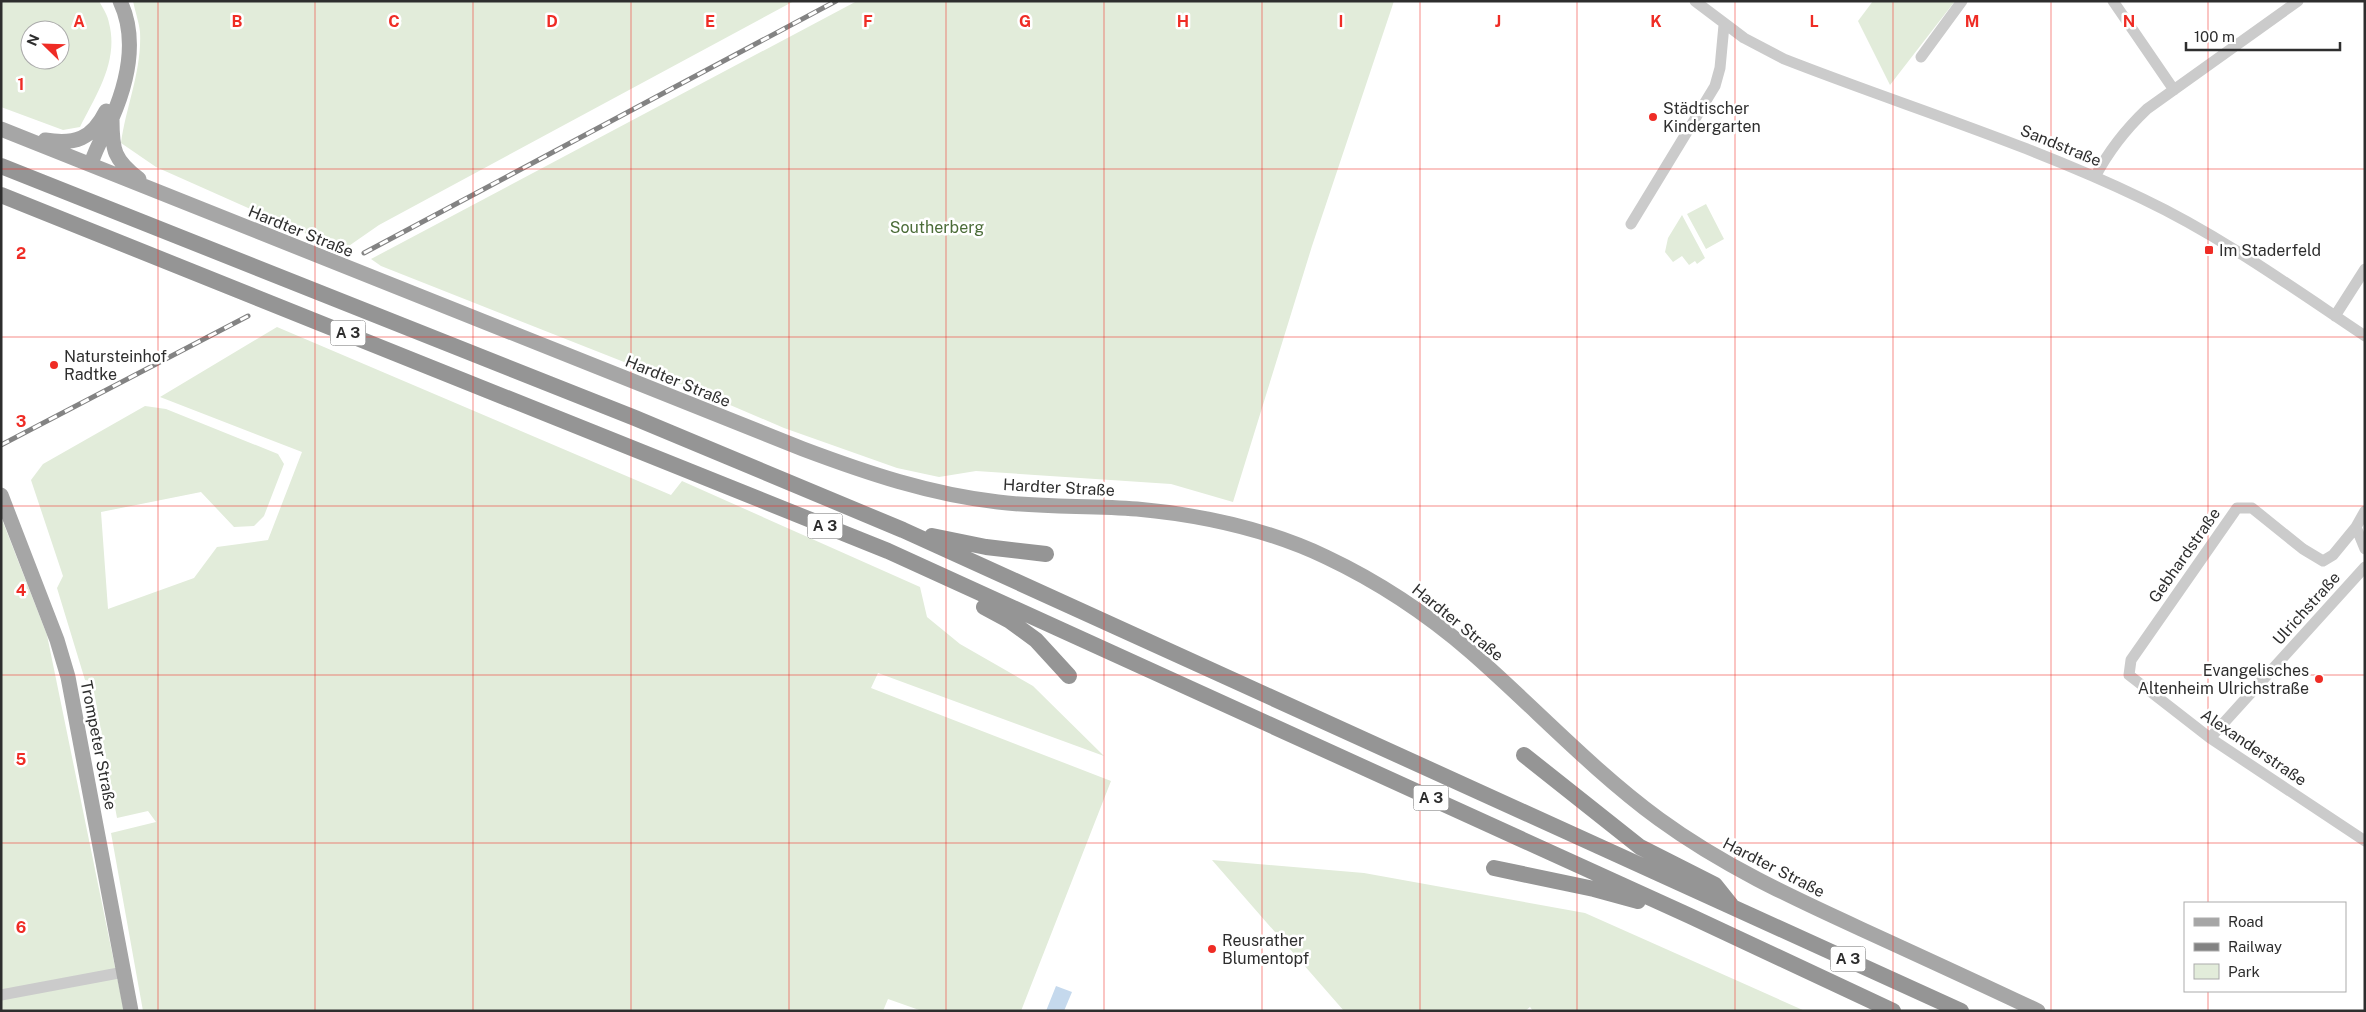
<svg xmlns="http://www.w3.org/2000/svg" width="2366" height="1012" font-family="'Public Sans',sans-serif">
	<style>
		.green { fill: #e2ecda; fill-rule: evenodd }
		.water { fill: #c5d9ed }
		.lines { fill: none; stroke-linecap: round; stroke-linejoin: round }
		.minor { stroke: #cbcbcb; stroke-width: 11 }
		.major { stroke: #a6a6a6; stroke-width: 15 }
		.highway { stroke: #959595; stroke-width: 16 }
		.rail-casing { stroke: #838383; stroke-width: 5 }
		.rail { stroke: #fff; stroke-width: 3; stroke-dasharray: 9; stroke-linecap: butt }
		.grid { fill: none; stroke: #ef2c25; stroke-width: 1; stroke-opacity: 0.55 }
		.poi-dot { fill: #ef2c25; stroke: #fff; stroke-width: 2 }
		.labels { text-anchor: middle; stroke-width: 5; stroke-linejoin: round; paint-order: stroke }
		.shield { fill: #fff; stroke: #6d6d6d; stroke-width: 1 }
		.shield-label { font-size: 15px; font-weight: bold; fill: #2e2e2e }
		.poi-label { font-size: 16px; fill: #2e2e2e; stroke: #fff; text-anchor: start }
		.street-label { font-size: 16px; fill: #2e2e2e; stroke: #fff }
		.park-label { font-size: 16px; fill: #4b6c38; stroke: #fff }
		.grid-label { font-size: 16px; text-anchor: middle; font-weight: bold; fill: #ef2c25; stroke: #fff; stroke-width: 5; stroke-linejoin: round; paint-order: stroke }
	</style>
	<rect width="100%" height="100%" fill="#fff"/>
	<!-- green -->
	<path class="green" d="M 1,1 L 99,1 C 103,8 108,16 109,23 C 119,61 96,95 80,127 L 63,130 L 1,107 ZM 30,30 L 60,30 L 60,60 L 30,60 Z
		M 133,1 L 794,1 L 379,225 L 343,250 L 156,167 L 121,143 C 126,106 142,70 140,32 C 139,22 135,11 133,1 Z
		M 857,1 L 1394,1 L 1312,246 L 1233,502 L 1171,484 L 976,471 L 939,477 L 897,468 L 784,428 L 695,390 L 381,266 L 371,259 Z
		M 1873,1 L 1955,1 L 1890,85 L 1858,21 Z
		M 1706,204 L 1724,239 L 1706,249 L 1687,214 Z
		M 1682,215 L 1705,258 L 1697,264 L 1695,261 L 1689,265 L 1682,256 L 1673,262 L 1665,252 L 1668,238 Z
		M 277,327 L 671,495 L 682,481 L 920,587 L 927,617 L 960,644 L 1033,686 L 1104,756 L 878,673 L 871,688 L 1111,781 L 1021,1011 L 922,1011 L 888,999 L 883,1011 L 143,1011 L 111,833 L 156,822 L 148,811 L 117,818 L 92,681 L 85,680 L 57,588 L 63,576 L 31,480 L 43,464 L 145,406 L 166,409 L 278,454 L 284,464 L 264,516 L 254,526 L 234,527 L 201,492 L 101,512 L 108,609 L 194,578 L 217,547 L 268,540 L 302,452 L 160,397 Z
		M 1,517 L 47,635 L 124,1011 L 1,1011 Z
		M 1212,860 L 1364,873 L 1585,913 L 1805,1011 L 1533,1011 L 1530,1007 L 1525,1011 L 1344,1011 Z"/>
	<!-- water -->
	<path class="water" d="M 1056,986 L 1072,992 L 1064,1011 L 1046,1011 Z"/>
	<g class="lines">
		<!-- minor -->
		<path class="minor" d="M 1695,1 L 1744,38 L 1784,59 C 1904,106 2027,143 2143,199 C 2221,236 2293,288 2365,336
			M 2113,1 L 2174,90
			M 1921,57 L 1962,1
			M 2095,177 C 2108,152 2127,128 2147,109 L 2298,1
			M 1631,224 L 1715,86 L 1720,68 L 1724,25
			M 2335,316 L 2365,269
			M 2365,511 L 2356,527 L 2365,549
			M 2356,527 L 2333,555 L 2323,561 L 2303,549 L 2252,508 L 2237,508 L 2131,660 L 2129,675 L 2210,738 L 2365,841
			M 2210,738 L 2365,567
			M 1,995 L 124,972"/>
		<!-- major -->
		<path class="major" d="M 112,120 C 112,150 114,160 139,179
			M 1,129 L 803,449 C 867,473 929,494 998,502 C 1044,508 1091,505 1137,509 C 1202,515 1267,529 1326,557 C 1379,582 1427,614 1471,652 C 1534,707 1591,769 1659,819 C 1722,865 1791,897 1861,929 C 1920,956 1979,983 2038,1011
			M 45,140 C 75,145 92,139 106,111
			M 91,164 C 96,147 105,133 112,118 C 128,81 138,39 120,1
			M 1,495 L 57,640 L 68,677 L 131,1011"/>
		<!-- highway -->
		<path class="highway" d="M 1,166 L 635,418 L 903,530 L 1961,1011
			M 1,195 L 888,551 L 1690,916 L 1893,1011
			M 932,536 L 986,547 L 1046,554
			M 984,607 L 1010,621 L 1036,640 L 1069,676
			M 1524,755 L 1640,847 L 1715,885 L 1731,905
			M 1494,868 L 1594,889 L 1638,901"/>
		<!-- rail casing -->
		<g class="rail-casing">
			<path id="rail" d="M 364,253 L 836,1
				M 1,445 L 248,316"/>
		</g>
		<!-- rail -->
		<use href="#rail" class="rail"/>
	</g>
	<!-- grid -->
	<path class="grid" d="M 158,1 L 158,1011M 315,1 L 315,1011M 473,1 L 473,1011M 631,1 L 631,1011M 789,1 L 789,1011M 946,1 L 946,1011M 1104,1 L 1104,1011M 1262,1 L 1262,1011M 1420,1 L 1420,1011M 1577,1 L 1577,1011M 1735,1 L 1735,1011M 1893,1 L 1893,1011M 2051,1 L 2051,1011M 2208,1 L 2208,903M 1,169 L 2365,169M 1,337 L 2365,337M 1,506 L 2365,506M 1,675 L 2365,675M 1,843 L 2365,843M 2208,991 L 2208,1011"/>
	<!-- markers -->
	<g class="poi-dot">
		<circle cx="1653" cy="117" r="5"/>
		<rect x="2204" y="245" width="10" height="10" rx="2.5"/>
		<circle cx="54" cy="365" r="5"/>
		<circle cx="2319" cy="679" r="5"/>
		<circle cx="1212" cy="949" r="5"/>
	</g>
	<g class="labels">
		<!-- shield labels -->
		<g class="shield">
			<rect x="330.5" y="320.5" width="35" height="25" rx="4"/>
			<rect x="807.5" y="513.5" width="35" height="25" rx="4"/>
			<rect x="1413.5" y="785.5" width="35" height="25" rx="4"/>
			<rect x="1830.5" y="946.5" width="35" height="25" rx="4"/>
		</g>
		<g class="shield-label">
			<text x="348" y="338">A 3</text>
			<text x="825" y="531">A 3</text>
			<text x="1431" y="803">A 3</text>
			<text x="1848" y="964">A 3</text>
		</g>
		<!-- poi labels -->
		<g class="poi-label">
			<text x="1663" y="114">Städtischer<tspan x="1663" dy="18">Kindergarten</tspan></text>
			<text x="2219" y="256">Im Staderfeld</text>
			<text x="64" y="362">Natursteinhof<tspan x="64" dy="18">Radtke</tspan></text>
			<text x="2309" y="676" text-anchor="end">Evangelisches<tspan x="2309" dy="18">Altenheim Ulrichstraße</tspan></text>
			<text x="1222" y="946">Reusrather<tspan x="1222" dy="18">Blumentopf</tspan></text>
		</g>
		<!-- street labels -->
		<g class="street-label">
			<text transform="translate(2061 145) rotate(22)" y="6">Sandstraße</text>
			<text transform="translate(301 231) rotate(22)" y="6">Hardter Straße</text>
			<text transform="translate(678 381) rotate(22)" y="6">Hardter Straße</text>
			<text transform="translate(1059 487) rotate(3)" y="6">Hardter Straße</text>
			<text transform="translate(2184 555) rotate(-55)" y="6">Gebhardstraße</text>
			<text transform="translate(2306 608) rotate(-48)" y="6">Ulrichstraße</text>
			<text transform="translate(1458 622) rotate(39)" y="6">Hardter Straße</text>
			<text transform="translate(99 745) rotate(79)" y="6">Trompeter Straße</text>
			<text transform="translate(2254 747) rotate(34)" y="6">Alexanderstraße</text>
			<text transform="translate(1774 867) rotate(27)" y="6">Hardter Straße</text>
		</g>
		<!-- park labels -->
		<g class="park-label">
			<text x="937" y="233">Southerberg</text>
		</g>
	</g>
	<g class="grid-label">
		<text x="79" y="27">A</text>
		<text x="237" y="27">B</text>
		<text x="394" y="27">C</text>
		<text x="552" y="27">D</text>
		<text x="710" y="27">E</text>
		<text x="868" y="27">F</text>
		<text x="1025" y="27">G</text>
		<text x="1183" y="27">H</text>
		<text x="1341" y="27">I</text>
		<text x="1498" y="27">J</text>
		<text x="1656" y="27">K</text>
		<text x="1814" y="27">L</text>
		<text x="1972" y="27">M</text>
		<text x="2129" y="27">N</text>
		<text x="21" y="90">1</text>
		<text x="21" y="259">2</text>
		<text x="21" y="427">3</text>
		<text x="21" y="596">4</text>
		<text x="21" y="765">5</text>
		<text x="21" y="933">6</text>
	</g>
	<!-- border -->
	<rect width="2366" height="1012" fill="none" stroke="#2e2e2e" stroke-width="5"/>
	<!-- legend -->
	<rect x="2184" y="902" width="162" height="90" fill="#ffffff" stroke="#ababab"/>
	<rect x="2194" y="918" width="25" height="8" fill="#a6a6a6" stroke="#ababab"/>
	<text x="2228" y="927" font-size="15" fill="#2e2e2e">Road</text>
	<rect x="2194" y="943" width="25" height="8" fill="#838383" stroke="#ababab"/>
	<text x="2228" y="952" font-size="15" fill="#2e2e2e">Railway</text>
	<rect x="2194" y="964" width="25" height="15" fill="#e2ecda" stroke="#ababab"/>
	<text x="2228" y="977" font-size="15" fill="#2e2e2e">Park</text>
	<!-- north arrow -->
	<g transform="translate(45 45) rotate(293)"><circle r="24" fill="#ffffff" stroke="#ababab"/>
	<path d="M0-4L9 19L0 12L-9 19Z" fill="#ef2c25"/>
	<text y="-8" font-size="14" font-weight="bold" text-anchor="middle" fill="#2e2e2e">N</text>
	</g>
	<!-- scale -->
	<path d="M2186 42v8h154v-8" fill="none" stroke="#2e2e2e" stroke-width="2.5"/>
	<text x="2194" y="42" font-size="15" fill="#2e2e2e" stroke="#ffffff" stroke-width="4" paint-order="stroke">100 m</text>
</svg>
